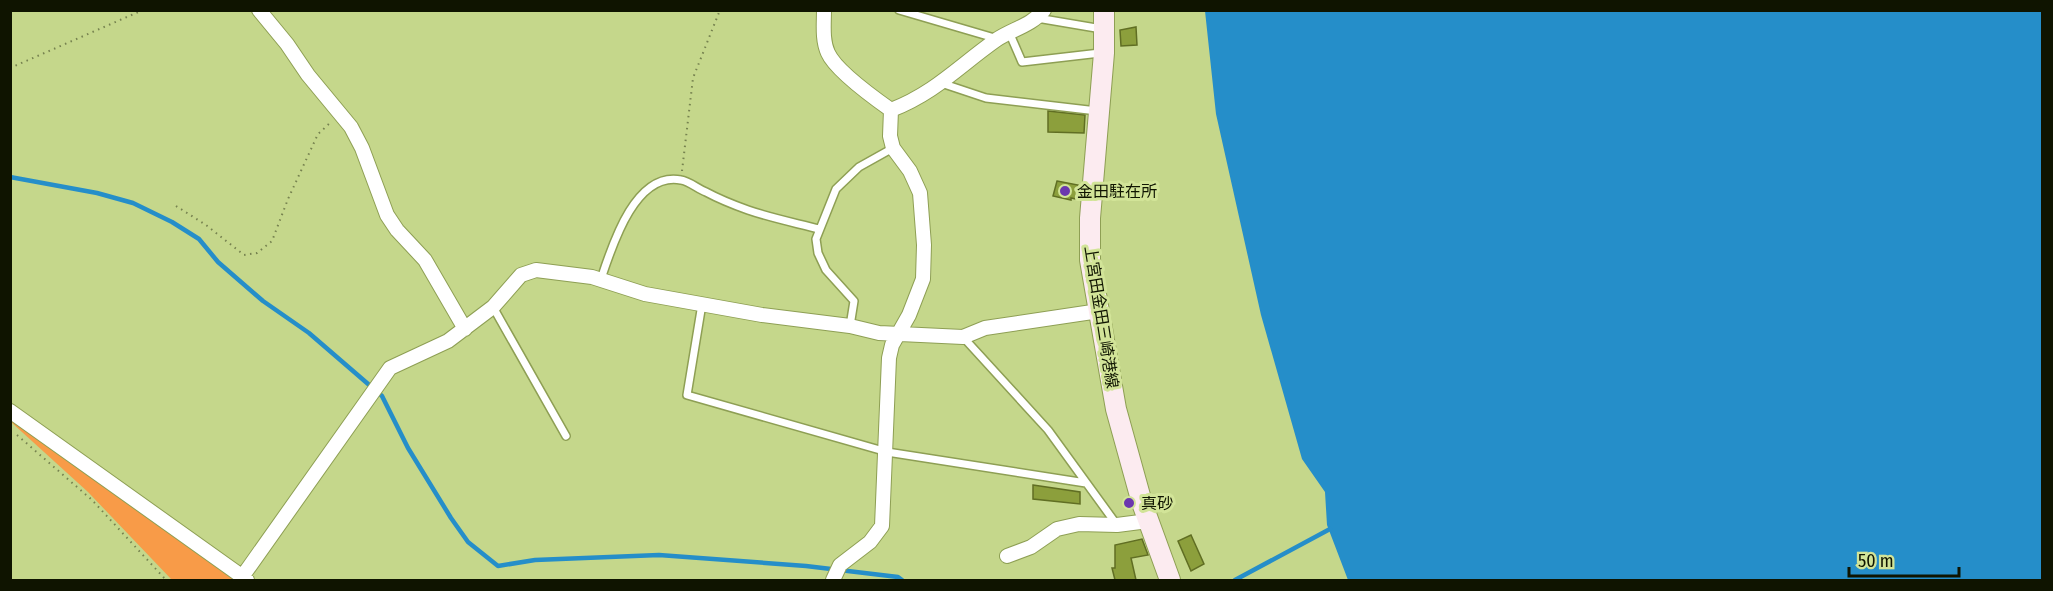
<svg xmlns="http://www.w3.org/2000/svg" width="2053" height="591" font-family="'Fira Sans Condensed','Noto Sans JP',sans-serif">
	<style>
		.green { fill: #f89b48 }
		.water { fill: #258ec9 }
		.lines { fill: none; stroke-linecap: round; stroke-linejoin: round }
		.stream { stroke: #258ec9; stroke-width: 4.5 }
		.building { fill: #8c9f3c; stroke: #606e23; stroke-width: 1.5 }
		.service-casing { stroke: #8e9f54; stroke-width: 10 }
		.minor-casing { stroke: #8e9f54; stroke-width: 16 }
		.secondary-casing { stroke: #8e9f54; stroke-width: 22 }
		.path { stroke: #76824f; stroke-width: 2; stroke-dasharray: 1.5 4.5; stroke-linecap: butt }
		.service { stroke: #fff; stroke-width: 7 }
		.minor { stroke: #fff; stroke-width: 14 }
		.secondary { stroke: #fcebf0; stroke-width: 20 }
		.poi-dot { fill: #6b37ae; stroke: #d2e498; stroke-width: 2 }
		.labels { text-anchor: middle; stroke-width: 6; stroke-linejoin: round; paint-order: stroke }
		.poi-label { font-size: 16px; fill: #0f1400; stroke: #d2e498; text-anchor: start }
		.street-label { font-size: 16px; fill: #0f1400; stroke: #d2e498 }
	</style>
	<rect width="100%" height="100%" fill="#c5d78b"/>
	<!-- green -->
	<path class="green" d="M 11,418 L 236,580 L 172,580 L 88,492 L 11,422 Z"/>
	<!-- water -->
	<path class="water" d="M 1205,11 L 2042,11 L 2042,580 L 1348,580 L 1327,525 L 1325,492 L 1302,459 L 1261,315 L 1216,114 Z"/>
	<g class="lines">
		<!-- stream -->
		<path class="stream" d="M 10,177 L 97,193 L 133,203 L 172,222 L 199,239 L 218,262 L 263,301 L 309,333 L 382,396 L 408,448 L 451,518 L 468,542 L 498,566 L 535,560 L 659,555 L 806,566 L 898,577 L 902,580
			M 1235,580 L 1330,529"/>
	</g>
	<!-- building -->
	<path class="building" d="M 1136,27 L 1137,45 L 1121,46 L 1120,30 Z
		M 1048,111 L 1085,115 L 1084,133 L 1048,132 Z
		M 1057,181 L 1078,185 L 1076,199 L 1071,198 L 1071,200 L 1053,196 Z
		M 1033,485 L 1080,492 L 1080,504 L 1033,499 Z
		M 1191,535 L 1204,564 L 1191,571 L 1178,541 Z
		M 1142,539 L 1148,555 L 1131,558 L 1136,580 L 1115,580 L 1112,568 L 1115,568 L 1115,545 Z"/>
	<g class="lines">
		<!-- service casing -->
		<g class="service-casing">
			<path id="service" d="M 899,10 L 998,39
				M 1037,18 L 1102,29
				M 1009,32 L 1022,62 L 1100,53
				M 941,83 L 986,98 L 1097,111
				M 601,279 C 612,246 635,171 681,180 C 689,181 698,189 706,192 C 719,199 734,205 748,210 C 771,218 796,223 819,229
				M 702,304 L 687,395 L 887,452 L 1086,483
				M 493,307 L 566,436
				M 850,326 L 854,301 L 826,270 L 818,253 L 816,239 L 836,189 L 859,167 L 893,148
				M 963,337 L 1048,430 L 1117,525"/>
		</g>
		<!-- minor casing -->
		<g class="minor-casing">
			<path id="minor" d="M 259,10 L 287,44 L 308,75 L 351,127 L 362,148 L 387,215 L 397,230 L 425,260 L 465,329
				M 824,10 C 824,24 822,40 828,53 C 836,71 874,98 891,110
				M 891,110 C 935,93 959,66 996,40 C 1012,29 1031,26 1044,10
				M 10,411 L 247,580
				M 1007,556 L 1031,547 L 1057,529 L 1079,524 L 1117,525 L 1148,521
				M 242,577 L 390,368 L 448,341 L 493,307 L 521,275 L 536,270 L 592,277 L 645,294 L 762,315 L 850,326 L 879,333 L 963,337 L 985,328 L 1099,311
				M 833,580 L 840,565 L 870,542 L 882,526 L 889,358 L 892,345 L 909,315 L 923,279 L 924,245 L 920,193 L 910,171 L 893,148 L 890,136 L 891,110"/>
		</g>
		<!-- secondary casing -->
		<g class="secondary-casing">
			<path id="secondary" d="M 1104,10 L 1104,53 L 1090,218 L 1090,260 L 1116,409 L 1142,503 L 1170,580"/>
		</g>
		<!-- path -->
		<path class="path" d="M 10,68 L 143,10
			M 682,171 L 693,78 L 720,10
			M 176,206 L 206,225 L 244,255 L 257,253 L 272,241 L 288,199 L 318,134 L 330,123
			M 17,435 L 92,500 L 166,580"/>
		<!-- service -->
		<use href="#service" class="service"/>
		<!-- minor -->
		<use href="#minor" class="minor"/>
		<!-- secondary -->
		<use href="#secondary" class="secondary"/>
	</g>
	<!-- markers -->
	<g class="poi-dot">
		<circle cx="1065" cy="191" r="6"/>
		<circle cx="1129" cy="503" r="6"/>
	</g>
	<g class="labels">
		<!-- poi labels -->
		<g class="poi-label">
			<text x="1077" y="197">金田駐在所</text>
			<text x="1141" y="509">真砂</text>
		</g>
		<!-- street labels -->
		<g class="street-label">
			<text transform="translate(1102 317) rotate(81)" y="6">上宮田金田三崎港線</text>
		</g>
	</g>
	<!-- border -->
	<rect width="2053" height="591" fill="none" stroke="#0f1400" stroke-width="24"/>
	<!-- scale -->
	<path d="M1849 567v9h110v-9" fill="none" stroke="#0f1400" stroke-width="3"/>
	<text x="1858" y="567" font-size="18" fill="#0f1400" stroke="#d2e498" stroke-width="4.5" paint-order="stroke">50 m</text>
</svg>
